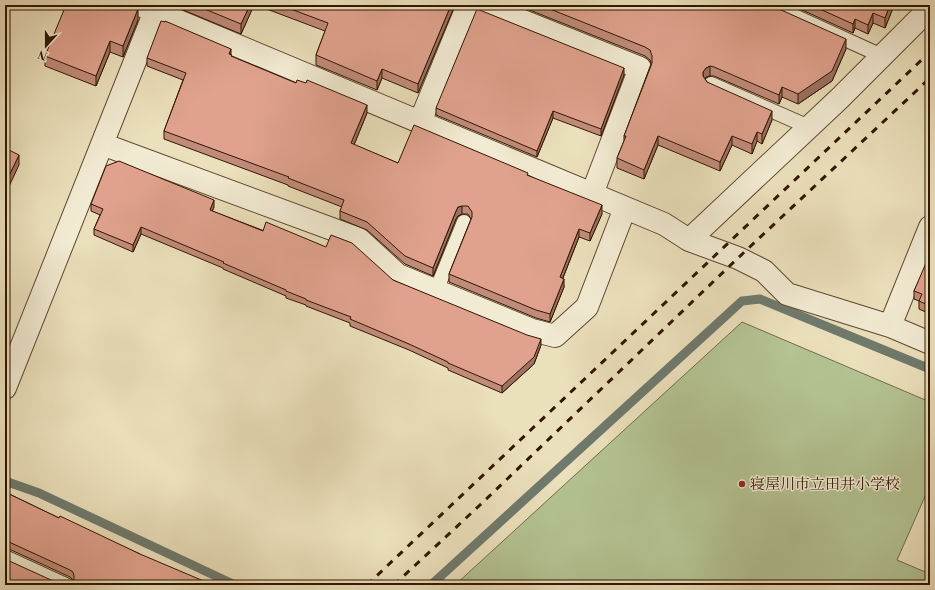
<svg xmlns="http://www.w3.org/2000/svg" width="935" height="590" font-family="'Libre Bodoni','Noto Serif JP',serif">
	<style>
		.grass { fill: #b4c393; stroke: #726c4a }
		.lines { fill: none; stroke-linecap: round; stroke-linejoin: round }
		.stream { stroke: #6f7a6d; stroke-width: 9 }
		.service-casing { stroke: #60482f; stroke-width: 16 }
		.minor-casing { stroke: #60482f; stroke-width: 24 }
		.service { stroke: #f2ebd3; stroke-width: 14 }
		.minor { stroke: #f2ebd3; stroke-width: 22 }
		.rail { stroke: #311600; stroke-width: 3; stroke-dasharray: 7 7; stroke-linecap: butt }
		.wall { fill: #c18b7a; stroke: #311600 }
		.shaded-wall { fill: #9d7163; stroke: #311600 }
		.building { fill: #e0a28e; stroke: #311600 }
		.poi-dot { fill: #8f2418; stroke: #f2ebd3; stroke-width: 1.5 }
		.labels { text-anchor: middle; stroke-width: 3; stroke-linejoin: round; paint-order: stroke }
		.poi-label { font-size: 15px; fill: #311600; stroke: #f2ebd3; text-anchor: start }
	</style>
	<rect width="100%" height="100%" fill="#ebe0bc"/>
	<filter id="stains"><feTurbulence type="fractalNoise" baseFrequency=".005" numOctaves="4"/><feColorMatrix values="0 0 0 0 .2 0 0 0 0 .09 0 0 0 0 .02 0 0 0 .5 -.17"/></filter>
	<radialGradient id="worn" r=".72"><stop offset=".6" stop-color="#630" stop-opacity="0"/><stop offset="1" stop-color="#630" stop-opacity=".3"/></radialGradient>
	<!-- grass -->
	<path class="grass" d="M 742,322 L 930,402 L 930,485 L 897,560 L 930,574 L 930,585 L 455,585 Z"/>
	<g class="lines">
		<!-- stream -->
		<path class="stream" d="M 5,481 L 39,493 L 235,585
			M 431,585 L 742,301 L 760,299 L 930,369"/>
		<!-- service casing -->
		<g class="service-casing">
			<path id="service" d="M 770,5 L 882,56
				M 711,84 L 809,127
				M 436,291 L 464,222
				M 5,557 L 66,585"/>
		</g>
		<!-- minor casing -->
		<g class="minor-casing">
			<path id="minor" d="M 140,5 L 664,224 L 689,240 L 840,98 L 930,8
				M 483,5 L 640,68 L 592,194
				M 420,122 L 468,5
				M 102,144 L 359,239 L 398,275 L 532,330 L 555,336 L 587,307 L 625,208
				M 689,240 L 738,258 L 764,271 L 787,294 L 890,326 L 930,343
				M 890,326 L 930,227
				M 5,388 L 155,11"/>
		</g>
		<!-- service -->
		<use href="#service" class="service"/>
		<!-- minor -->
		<use href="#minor" class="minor"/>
		<!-- rail -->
		<path class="rail" d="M 367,585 L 930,52
			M 394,585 L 480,505 L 738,258 L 930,78"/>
	</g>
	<!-- wall -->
	<path class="wall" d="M 176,5 L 254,5 L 241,34 L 176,7 Z
		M 256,5 L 455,5 L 418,93 L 382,78 L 377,90 L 316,65 L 316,55 L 325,31 Z
		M 517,5 L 770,5 L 846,49 L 832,81 L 798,104 L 782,97 L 779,104 L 714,76 L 710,76 L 706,77 L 705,79 L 707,82 L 772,120 L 762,144 L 757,141 L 752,154 L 732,145 L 720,171 L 658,145 L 644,179 L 617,168 L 617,158 L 624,141 L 624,136 L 651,64 L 650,60 L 645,56 Z
		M 791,5 L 901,5 L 899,10 L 893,8 L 885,28 L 873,23 L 868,34 L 855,28 L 853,33 Z
		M 138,20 L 123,57 L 110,52 L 96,86 L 45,66 L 45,56 Z
		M 231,55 L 232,57 L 367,113 L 354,145 L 398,163 L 528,175 L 602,214 L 590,241 L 579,237 L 563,278 L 564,287 L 550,322 L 536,318 L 449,282 L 449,274 L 471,219 L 468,214 L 462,214 L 458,216 L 456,219 L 433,276 L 405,264 L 367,230 L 340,219 L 340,211 L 342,207 L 288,186 L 288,185 L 164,139 L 164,131 L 183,80 L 147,66 L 147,58 Z
		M 624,75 L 601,136 L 553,118 L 537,157 L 436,115 L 436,108 Z
		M 91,204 L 214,207 L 212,211 L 393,280 L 541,345 L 534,364 L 502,393 L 448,370 L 448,368 L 409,350 L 350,326 L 350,323 L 306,306 L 306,305 L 286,298 L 286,296 L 223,269 L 223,268 L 141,234 L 133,252 L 94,235 L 94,229 L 100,215 L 91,211 Z
		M 930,257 L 930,314 L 919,309 L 919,301 L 914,299 L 914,291 Z
		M 5,492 L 59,518 L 140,554 L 73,581 L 73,580 L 70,577 L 9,549 L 5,549 Z"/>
	<!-- shaded-wall -->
	<path class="shaded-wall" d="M 250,5 L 254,5 L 241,34 L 241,24 Z
		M 451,5 L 455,5 L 418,93 L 418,84 Z
		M 890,5 L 893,5 L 893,8 L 885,28 L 885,18 Z
		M 899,5 L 901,5 L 899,10 Z
		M 138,9 L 138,20 L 123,57 L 123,46 Z
		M 873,13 L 873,23 L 868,34 L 868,25 Z
		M 855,19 L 855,28 L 853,33 L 853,24 Z
		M 846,39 L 846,49 L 832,81 L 798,104 L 798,94 Z
		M 110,41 L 110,52 L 96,86 L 96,76 Z
		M 231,49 L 231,57 L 229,54 Z
		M 710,66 L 710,76 L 706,77 L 703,81 L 703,72 L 706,68 Z
		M 624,68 L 624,75 L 601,136 L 601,129 Z
		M 382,69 L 382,78 L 377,90 L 377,81 Z
		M 782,87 L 782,97 L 779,104 L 779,95 Z
		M 367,105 L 367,113 L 351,152 L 351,143 Z
		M 553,111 L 553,118 L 537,157 L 537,151 Z
		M 772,111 L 772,120 L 762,144 L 762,134 Z
		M 757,132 L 757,141 L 752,154 L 752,144 Z
		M 658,136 L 658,145 L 644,179 L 644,170 Z
		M 732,136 L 732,145 L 720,171 L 720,162 Z
		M 19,155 L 19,165 L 5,195 L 5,184 Z
		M 214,200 L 214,207 L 210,217 L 210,210 Z
		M 602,205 L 602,214 L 590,241 L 590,233 Z
		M 462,206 L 462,214 L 458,216 L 456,219 L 433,276 L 433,268 L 456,211 L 458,207 Z
		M 141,227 L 141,234 L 133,252 L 133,245 Z
		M 579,229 L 579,237 L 560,285 L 560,277 Z
		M 564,279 L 564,287 L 550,322 L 550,314 Z
		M 541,339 L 541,345 L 534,364 L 502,393 L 502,386 Z"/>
	<!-- building -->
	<path class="building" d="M 66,5 L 128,5 L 138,9 L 123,46 L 110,41 L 96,76 L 45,56 Z
		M 195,5 L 250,5 L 241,24 Z
		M 280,5 L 451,5 L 418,84 L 382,69 L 377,81 L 316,55 L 328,23 Z
		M 540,5 L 770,5 L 846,39 L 832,71 L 798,94 L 782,87 L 779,95 L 714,67 L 710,66 L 706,68 L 703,72 L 703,76 L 707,82 L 772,111 L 762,134 L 757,132 L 752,144 L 732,136 L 720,162 L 658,136 L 644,170 L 617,158 L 626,136 L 624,136 L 652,63 L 652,56 L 650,50 L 645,47 Z
		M 811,5 L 890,5 L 885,18 L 873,13 L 868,25 L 855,19 L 853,24 Z
		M 477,9 L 624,68 L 601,129 L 553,111 L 537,151 L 436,108 Z
		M 161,21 L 165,22 L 165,21 L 231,49 L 229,54 L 232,55 L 231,56 L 296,83 L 297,80 L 306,83 L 307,80 L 367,105 L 351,143 L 398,163 L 414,125 L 528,173 L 527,175 L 602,205 L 590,233 L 579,229 L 560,277 L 564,279 L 550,314 L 536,310 L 449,274 L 472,217 L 472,212 L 468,206 L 462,206 L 458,207 L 456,211 L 433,268 L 405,256 L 367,222 L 340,211 L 344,200 L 288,178 L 289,177 L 164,131 L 186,73 L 147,58 Z
		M 5,148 L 19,155 L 5,184 Z
		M 119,161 L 214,200 L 210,210 L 263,231 L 266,222 L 326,247 L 331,235 L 352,243 L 393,280 L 527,335 L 541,339 L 534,357 L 502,386 L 448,363 L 448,362 L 409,344 L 350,319 L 351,317 L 306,300 L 306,299 L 286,291 L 286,290 L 223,263 L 224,262 L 141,227 L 133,245 L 94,229 L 103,209 L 91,204 L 106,166 Z
		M 929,256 L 930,257 L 930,306 L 919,301 L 922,294 L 914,291 Z
		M 5,492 L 59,518 L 60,516 L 140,554 L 213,585 L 68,585 L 74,581 L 74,576 L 73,572 L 70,570 L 9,542 L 5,541 Z
		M 5,559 L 62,585 L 5,585 Z"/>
	<!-- markers -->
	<circle class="poi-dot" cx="742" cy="484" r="4"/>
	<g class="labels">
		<!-- poi labels -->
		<g class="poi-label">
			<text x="750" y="489">寝屋川市立田井小学校</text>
		</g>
	</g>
	<!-- margin -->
	<rect width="935" height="590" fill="none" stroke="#ebe0bc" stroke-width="20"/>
	<rect x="6" y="6" width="923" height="578" fill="none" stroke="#311600" stroke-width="2"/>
	<rect x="10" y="10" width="915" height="570" fill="none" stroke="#311600"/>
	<!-- north arrow -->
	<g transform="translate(46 46) rotate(201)" stroke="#f2ebd3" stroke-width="3" paint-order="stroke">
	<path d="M0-3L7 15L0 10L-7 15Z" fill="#311600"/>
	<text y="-6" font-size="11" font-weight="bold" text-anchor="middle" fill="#311600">N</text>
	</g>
	<rect width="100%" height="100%" filter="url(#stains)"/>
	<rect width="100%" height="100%" fill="url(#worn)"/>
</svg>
